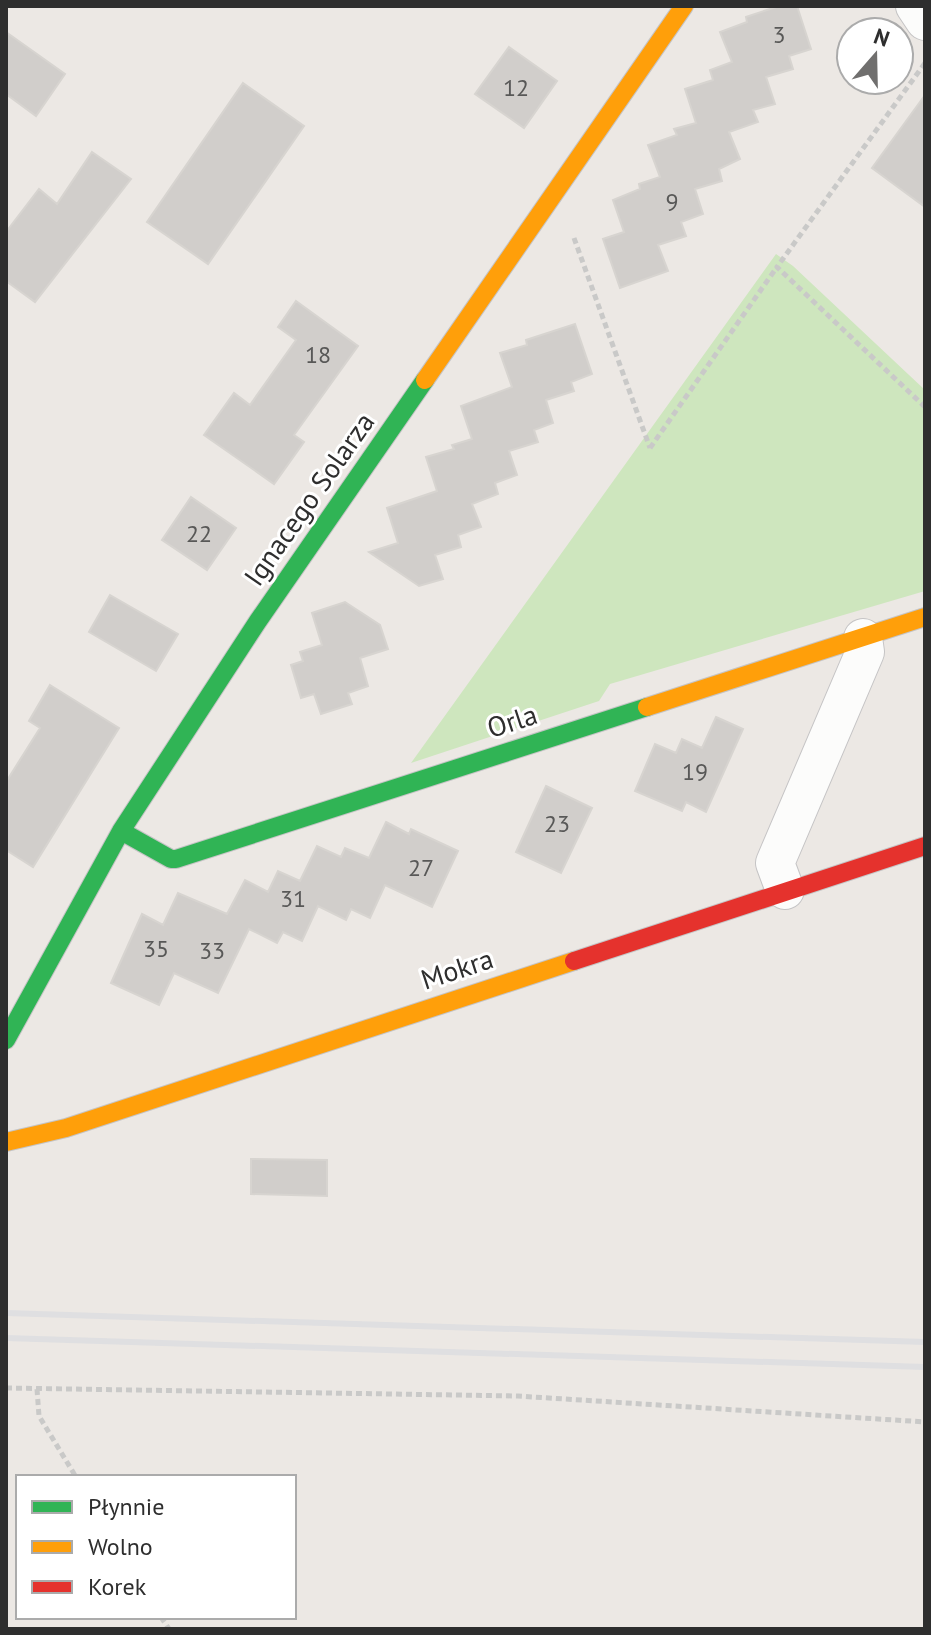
<svg xmlns="http://www.w3.org/2000/svg" width="931" height="1635" font-family="'PT Sans',sans-serif">
	<style>
		.green { fill: #cee6be }
		.building { fill: #d1cecb; stroke: #d7d4d0; stroke-width: 2 }
		.lines { fill: none; stroke-linecap: round; stroke-linejoin: round }
		.street-casing { stroke: #c5c4c5; stroke-width: 40 }
		.fast-casing { stroke: #c5c4c5; stroke-width: 20 }
		.slow-casing { stroke: #c5c4c5; stroke-width: 20 }
		.jam-casing { stroke: #c5c4c5; stroke-width: 20 }
		.path { stroke: #c9c9c8; stroke-width: 5; stroke-dasharray: 6 4; stroke-linecap: butt }
		.street { stroke: #fcfcfb; stroke-width: 38 }
		.fast { stroke: #30b455; stroke-width: 18 }
		.slow { stroke: #ff9f0a; stroke-width: 18 }
		.jam { stroke: #e5322d; stroke-width: 18 }
		.rail { stroke: #dfdfe1; stroke-width: 6 }
		.labels { text-anchor: middle; stroke-width: 6; stroke-linejoin: round; paint-order: stroke }
		.number-label { font-size: 24px; fill: #585857 }
		.street-label { font-size: 28px; fill: #2e2e2e; stroke: #fff }
	</style>
	<rect width="100%" height="100%" fill="#ece8e4"/>
	<!-- green -->
	<path class="green" d="M 776,254 L 793,266 L 925,390 L 925,591 L 610,684 L 599,701 L 411,763 Z"/>
	<!-- building -->
	<path class="building" d="M 779,6 L 797,6 L 811,49 L 789,56 L 793,69 L 766,77 L 775,104 L 753,110 L 758,122 L 729,132 L 740,159 L 719,169 L 722,181 L 695,189 L 703,214 L 681,222 L 686,236 L 658,245 L 668,271 L 620,288 L 603,239 L 624,232 L 613,200 L 640,189 L 639,184 L 660,177 L 648,145 L 677,135 L 674,129 L 696,123 L 685,89 L 713,80 L 710,70 L 732,62 L 720,32 L 747,22 L 746,17 Z
		M 6,32 L 65,74 L 36,116 L 6,94 Z
		M 509,47 L 557,81 L 524,128 L 475,94 Z
		M 243,83 L 304,126 L 208,264 L 147,222 Z
		M 925,95 L 925,207 L 872,168 Z
		M 92,152 L 131,179 L 35,302 L 6,281 L 6,232 L 39,189 L 57,204 Z
		M 296,301 L 358,346 L 294,435 L 304,442 L 274,484 L 204,435 L 234,393 L 250,405 L 296,340 L 278,327 Z
		M 575,324 L 592,374 L 571,382 L 574,391 L 546,400 L 553,423 L 534,430 L 538,442 L 509,451 L 517,475 L 495,483 L 498,494 L 472,504 L 481,527 L 458,535 L 461,547 L 435,555 L 443,579 L 419,586 L 369,552 L 398,543 L 387,508 L 437,491 L 426,457 L 454,449 L 452,445 L 472,439 L 461,406 L 512,387 L 500,353 L 527,345 L 526,340 Z
		M 191,497 L 236,528 L 207,570 L 162,540 Z
		M 110,595 L 178,634 L 156,671 L 89,632 Z
		M 345,602 L 380,625 L 388,649 L 360,658 L 368,686 L 348,693 L 352,704 L 321,714 L 314,694 L 301,698 L 291,665 L 303,661 L 300,652 L 322,645 L 312,613 Z
		M 50,685 L 119,728 L 33,867 L 6,850 L 6,782 L 40,728 L 29,721 Z
		M 716,717 L 743,729 L 706,812 L 686,802 L 682,811 L 635,791 L 655,744 L 676,753 L 682,739 L 702,748 Z
		M 546,786 L 592,808 L 561,873 L 516,852 Z
		M 386,822 L 409,834 L 411,829 L 458,851 L 432,907 L 385,885 L 370,918 L 351,909 L 346,920 L 318,906 L 302,941 L 283,932 L 277,943 L 249,929 L 218,993 L 174,973 L 159,1005 L 111,983 L 142,914 L 163,925 L 178,893 L 227,914 L 245,880 L 268,892 L 278,871 L 300,881 L 317,846 L 341,857 L 345,848 L 369,858 Z
		M 251,1159 L 327,1160 L 327,1196 L 251,1194 Z"/>
	<g class="lines">
		<!-- street casing -->
		<g class="street-casing">
			<path id="street" d="M 915,6 L 925,21
				M 785,890 L 775,863 L 865,652 L 863,638"/>
		</g>
		<!-- fast casing -->
		<g class="fast-casing">
			<path id="fast" d="M 121,831 L 171,859 L 176,859 L 647,707
				M 6,1040 L 121,831 L 258,621 L 425,380"/>
		</g>
		<!-- slow casing -->
		<g class="slow-casing">
			<path id="slow" d="M 425,380 L 684,6
				M 647,707 L 925,617
				M 6,1142 L 66,1128 L 574,961"/>
		</g>
		<!-- jam casing -->
		<g class="jam-casing">
			<path id="jam" d="M 574,961 L 925,846"/>
		</g>
		<!-- path -->
		<path class="path" d="M 925,63 L 777,267 L 925,407
			M 574,238 L 650,448
			M 650,448 L 777,267
			M 6,1388 L 518,1396 L 925,1422
			M 37,1389 L 39,1416 L 76,1477
			M 161,1617 L 169,1629"/>
		<!-- street -->
		<use href="#street" class="street"/>
		<!-- fast -->
		<use href="#fast" class="fast"/>
		<!-- slow -->
		<use href="#slow" class="slow"/>
		<!-- jam -->
		<use href="#jam" class="jam"/>
		<!-- rail -->
		<path class="rail" d="M 6,1313 L 925,1342
			M 6,1338 L 925,1367"/>
	</g>
	<g class="labels">
		<!-- number labels -->
		<g class="number-label">
			<text x="779" y="43">3</text>
			<text x="516" y="96">12</text>
			<text x="672" y="210">9</text>
			<text x="318" y="363">18</text>
			<text x="199" y="542">22</text>
			<text x="695" y="780">19</text>
			<text x="557" y="832">23</text>
			<text x="421" y="876">27</text>
			<text x="293" y="907">31</text>
			<text x="156" y="957">35</text>
			<text x="212" y="959">33</text>
		</g>
		<!-- street labels -->
		<g class="street-label">
			<text transform="translate(309 499) rotate(-55)" y="10">Ignacego Solarza</text>
			<text transform="translate(512 721) rotate(-18)" y="10">Orla</text>
			<text transform="translate(457 969) rotate(-18)" y="10">Mokra</text>
		</g>
	</g>
	<!-- border -->
	<rect width="931" height="1635" fill="none" stroke="#2e2e2e" stroke-width="16"/>
	<!-- legend -->
	<rect x="16" y="1475" width="280" height="144" fill="#ffffff" stroke="#ababab" stroke-width="2"/>
	<rect x="32" y="1501" width="40" height="12" fill="#30b455" stroke="#ababab" stroke-width="2"/>
	<text x="88" y="1515" font-size="24" fill="#2e2e2e">Płynnie</text>
	<rect x="32" y="1541" width="40" height="12" fill="#ff9f0a" stroke="#ababab" stroke-width="2"/>
	<text x="88" y="1555" font-size="24" fill="#2e2e2e">Wolno</text>
	<rect x="32" y="1581" width="40" height="12" fill="#e5322d" stroke="#ababab" stroke-width="2"/>
	<text x="88" y="1595" font-size="24" fill="#2e2e2e">Korek</text>
	<!-- north arrow -->
	<g transform="translate(875 56) rotate(20)"><circle r="38" fill="#ffffff" stroke="#ababab" stroke-width="2"/>
	<path d="M0-6L14 30L0 20L-14 30Z" fill="#706f6e"/>
	<text y="-12" font-size="22" font-weight="bold" text-anchor="middle" fill="#2e2e2e">N</text>
	</g>
</svg>
